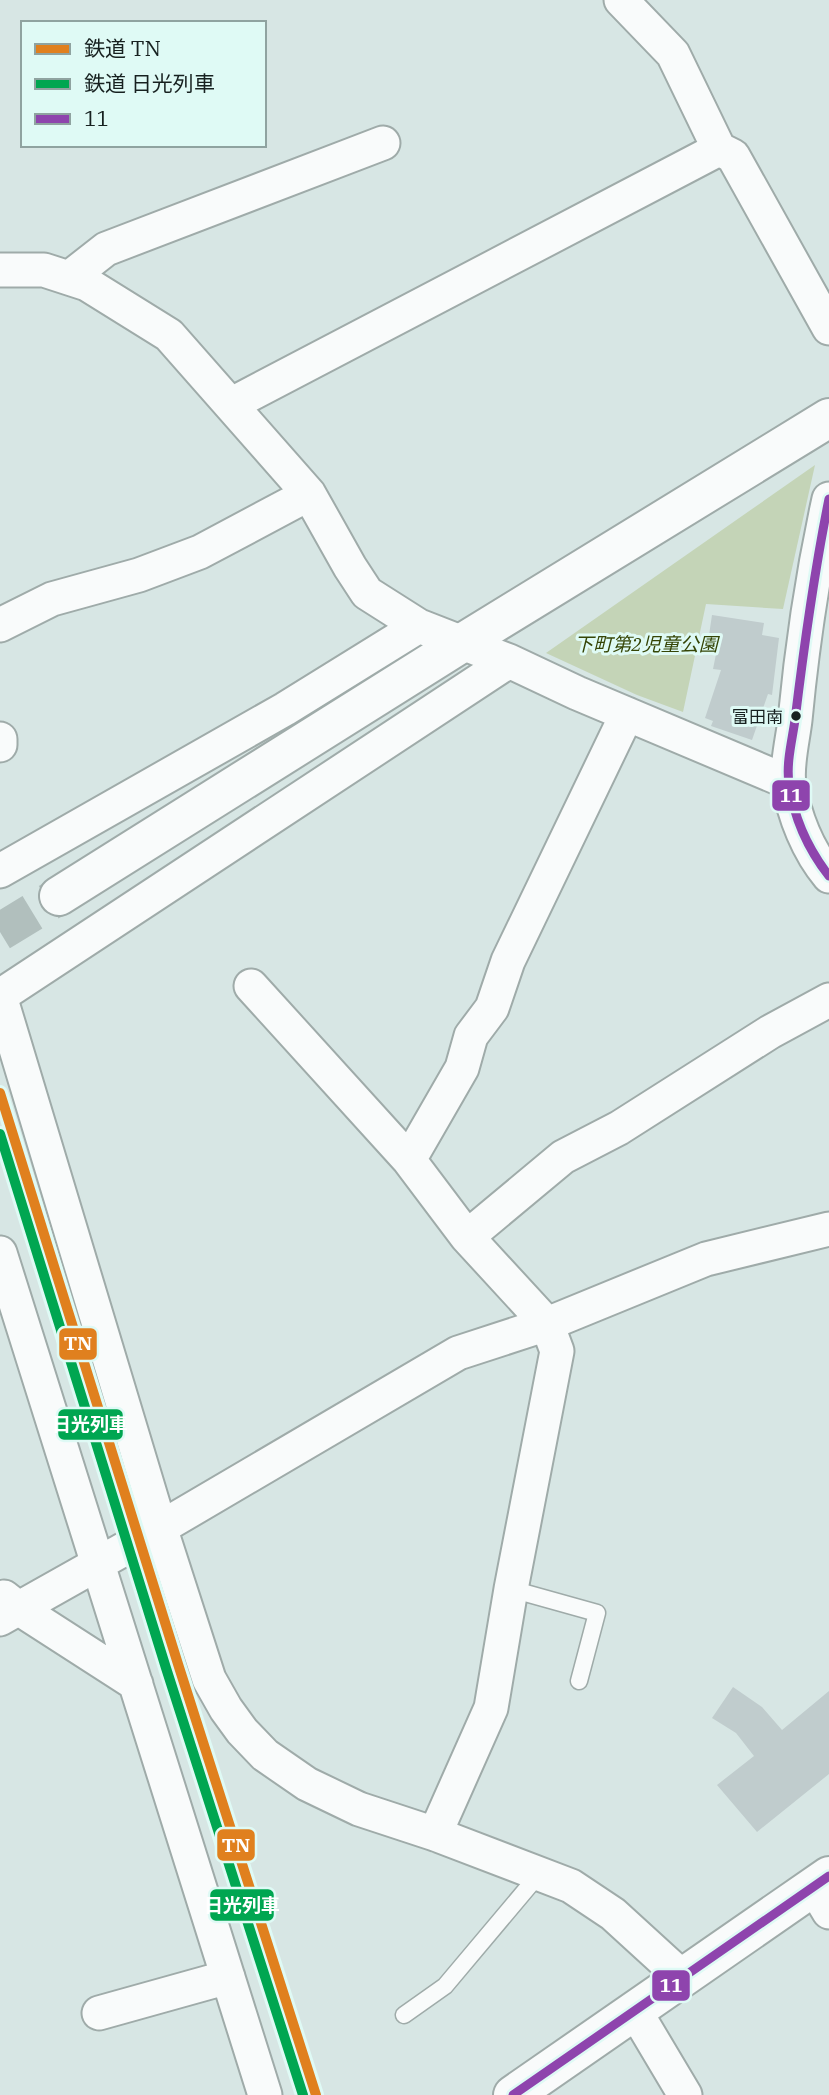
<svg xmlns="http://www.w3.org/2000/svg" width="829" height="2095" font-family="'IBM Plex Serif','Noto Sans JP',serif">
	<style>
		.green { fill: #c4d4b7 }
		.building { fill: #c0cccd }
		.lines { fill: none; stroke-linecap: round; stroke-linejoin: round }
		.secondary-tunnel { stroke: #b1bfbd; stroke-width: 38; stroke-dasharray: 38 19; stroke-linecap: butt }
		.lane-casing { stroke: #9faba9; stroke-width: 19 }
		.street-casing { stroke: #9faba9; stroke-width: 37 }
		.secondary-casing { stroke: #9faba9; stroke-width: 42 }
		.lane { stroke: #f9fbfb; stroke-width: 16 }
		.street { stroke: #f9fbfb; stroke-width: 33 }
		.secondary { stroke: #f9fbfb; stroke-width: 38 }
		.bus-1-casing { stroke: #dffaf5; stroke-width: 14 }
		.bus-1 { stroke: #8e44ad; stroke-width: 9 }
		.rail-1-casing { stroke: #dffaf5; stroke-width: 16 }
		.rail-2-casing { stroke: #dffaf5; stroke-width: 16 }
		.rail-1 { stroke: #e0801e; stroke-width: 10 }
		.rail-2 { stroke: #00a651; stroke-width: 10 }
		.bus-dot { fill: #172120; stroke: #dffaf5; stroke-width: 2.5 }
		.labels { text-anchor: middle; stroke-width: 6; stroke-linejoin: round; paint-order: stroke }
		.bus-label { font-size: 17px; fill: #172120; stroke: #dffaf5; text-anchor: end }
		.park-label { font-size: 19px; font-style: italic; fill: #354506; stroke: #dffaf5 }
		.line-badge { stroke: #dffaf5; stroke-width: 2.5 }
		.badge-label { font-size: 19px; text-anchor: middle; font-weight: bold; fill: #fff }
	</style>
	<rect width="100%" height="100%" fill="#d7e6e4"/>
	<!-- green -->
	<path class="green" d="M 815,465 L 783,609 L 706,604 L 683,712 L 637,695 L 546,653 Z"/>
	<!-- building -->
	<path class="building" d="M 712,615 L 764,623 L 762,635 L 779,638 L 772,695 L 768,694 L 752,740 L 711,726 L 713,721 L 705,718 L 721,670 L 713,669 L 718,644 L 708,642 Z
		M 733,1687 L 762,1707 L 782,1730 L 829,1691 L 829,1774 L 757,1832 L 717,1785 L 754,1756 L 736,1733 L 712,1718 Z"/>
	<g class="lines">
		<!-- secondary-tunnel -->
		<path class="secondary-tunnel" d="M 0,932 L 59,896"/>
		<!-- lane casing -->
		<g class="lane-casing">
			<path id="lane" d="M 511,1589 L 597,1613 L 579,1681
				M 404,2015 L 445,1986 L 540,1873"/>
		</g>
		<!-- street casing -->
		<g class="street-casing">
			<path id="street" d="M 621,0 L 673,54 L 719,149 L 733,156 L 829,328
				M 0,270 L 44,270 L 87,284 L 169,335 L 309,494 L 350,567 L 367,593 L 419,626 L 509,661 L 577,693 L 788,782
				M 69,278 L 106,249 L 383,143
				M 232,404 L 719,149
				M 829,499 C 813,572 802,646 795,720 C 793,738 786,766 789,784 C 794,816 808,851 829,876
				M 0,625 L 52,599 L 139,575 L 200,552 L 309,494
				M 509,661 L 0,996 L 160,1527 L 209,1679 L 226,1709 L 242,1731 L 265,1755 L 307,1784 L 359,1809 L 435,1834 L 571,1886 L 613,1914 L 682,1977
				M 0,739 L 0,745
				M 0,871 L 285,709 L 419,626
				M 251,986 L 409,1160 L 467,1237
				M 409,1160 L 462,1068 L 471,1036 L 492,1008 L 508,961 L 627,714
				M 0,1253 L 265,2095
				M 4,1597 L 18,1608 L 136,1684
				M 0,1619 L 126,1548 L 458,1353 L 547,1324 L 706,1259 L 829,1229
				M 435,1834 L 491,1708 L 511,1589 L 557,1351 L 547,1324 L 467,1237 L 563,1157 L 619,1128 L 770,1032 L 829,1000
				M 814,1887 L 829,1912
				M 635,2011 L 685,2095
				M 99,2013 L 228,1977"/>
		</g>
		<!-- secondary casing -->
		<g class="secondary-casing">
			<path id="secondary" d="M 59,896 L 462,643 L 829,418
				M 513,2095 L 829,1876"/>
		</g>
		<!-- lane -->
		<use href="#lane" class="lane"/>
		<!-- street -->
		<use href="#street" class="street"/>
		<!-- secondary -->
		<use href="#secondary" class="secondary"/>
		<!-- bus-1 casing -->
		<g class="bus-1-casing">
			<path id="bus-1" d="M 829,499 C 814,572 804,646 795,720 C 792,741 786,763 789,784 C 794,818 808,849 829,876
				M 513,2095 L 829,1876"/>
		</g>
		<!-- bus-1 -->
		<use href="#bus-1" class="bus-1"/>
		<!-- rail-1 casing -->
		<g class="rail-1-casing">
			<path id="rail-1" d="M 0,1093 L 178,1664 L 316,2095"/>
		</g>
		<!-- rail-2 casing -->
		<g class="rail-2-casing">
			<path id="rail-2" d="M 0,1134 L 166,1668 L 303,2095"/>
		</g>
		<!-- rail-1 -->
		<use href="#rail-1" class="rail-1"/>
		<!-- rail-2 -->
		<use href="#rail-2" class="rail-2"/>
	</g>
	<!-- markers -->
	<circle class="bus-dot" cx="796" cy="716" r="6"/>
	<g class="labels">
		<!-- bus labels -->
		<g class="bus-label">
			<text x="783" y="723">富田南</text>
		</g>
		<!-- park labels -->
		<g class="park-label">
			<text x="646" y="651">下町第2児童公園</text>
		</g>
	</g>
	<g class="line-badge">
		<rect x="771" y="779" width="40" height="33" rx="7" fill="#8e44ad"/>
		<rect x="58" y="1327" width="40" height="34" rx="7" fill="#e0801e"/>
		<rect x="57" y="1408" width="67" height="33" rx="7" fill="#00a651"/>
		<rect x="216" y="1828" width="40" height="34" rx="7" fill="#e0801e"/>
		<rect x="209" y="1888" width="66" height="34" rx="7" fill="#00a651"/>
		<rect x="651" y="1969" width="40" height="33" rx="7" fill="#8e44ad"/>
	</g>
	<g class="badge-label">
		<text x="791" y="802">11</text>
		<text x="78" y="1350">TN</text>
		<text x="90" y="1431">日光列車</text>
		<text x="236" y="1852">TN</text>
		<text x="242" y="1912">日光列車</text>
		<text x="671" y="1992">11</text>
	</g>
	<!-- legend -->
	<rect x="21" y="21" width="245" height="126" fill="#dffaf5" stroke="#8fa3a0" stroke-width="2"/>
	<rect x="35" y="44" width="35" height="10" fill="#e0801e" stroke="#8fa3a0" stroke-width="2"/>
	<text x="84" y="56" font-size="21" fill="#172120">鉄道 TN</text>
	<rect x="35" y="79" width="35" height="10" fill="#00a651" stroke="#8fa3a0" stroke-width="2"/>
	<text x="84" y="91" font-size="21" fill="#172120">鉄道 日光列車</text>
	<rect x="35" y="114" width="35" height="10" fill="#8e44ad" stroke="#8fa3a0" stroke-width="2"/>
	<text x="84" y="126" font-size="21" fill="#172120">11</text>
</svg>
